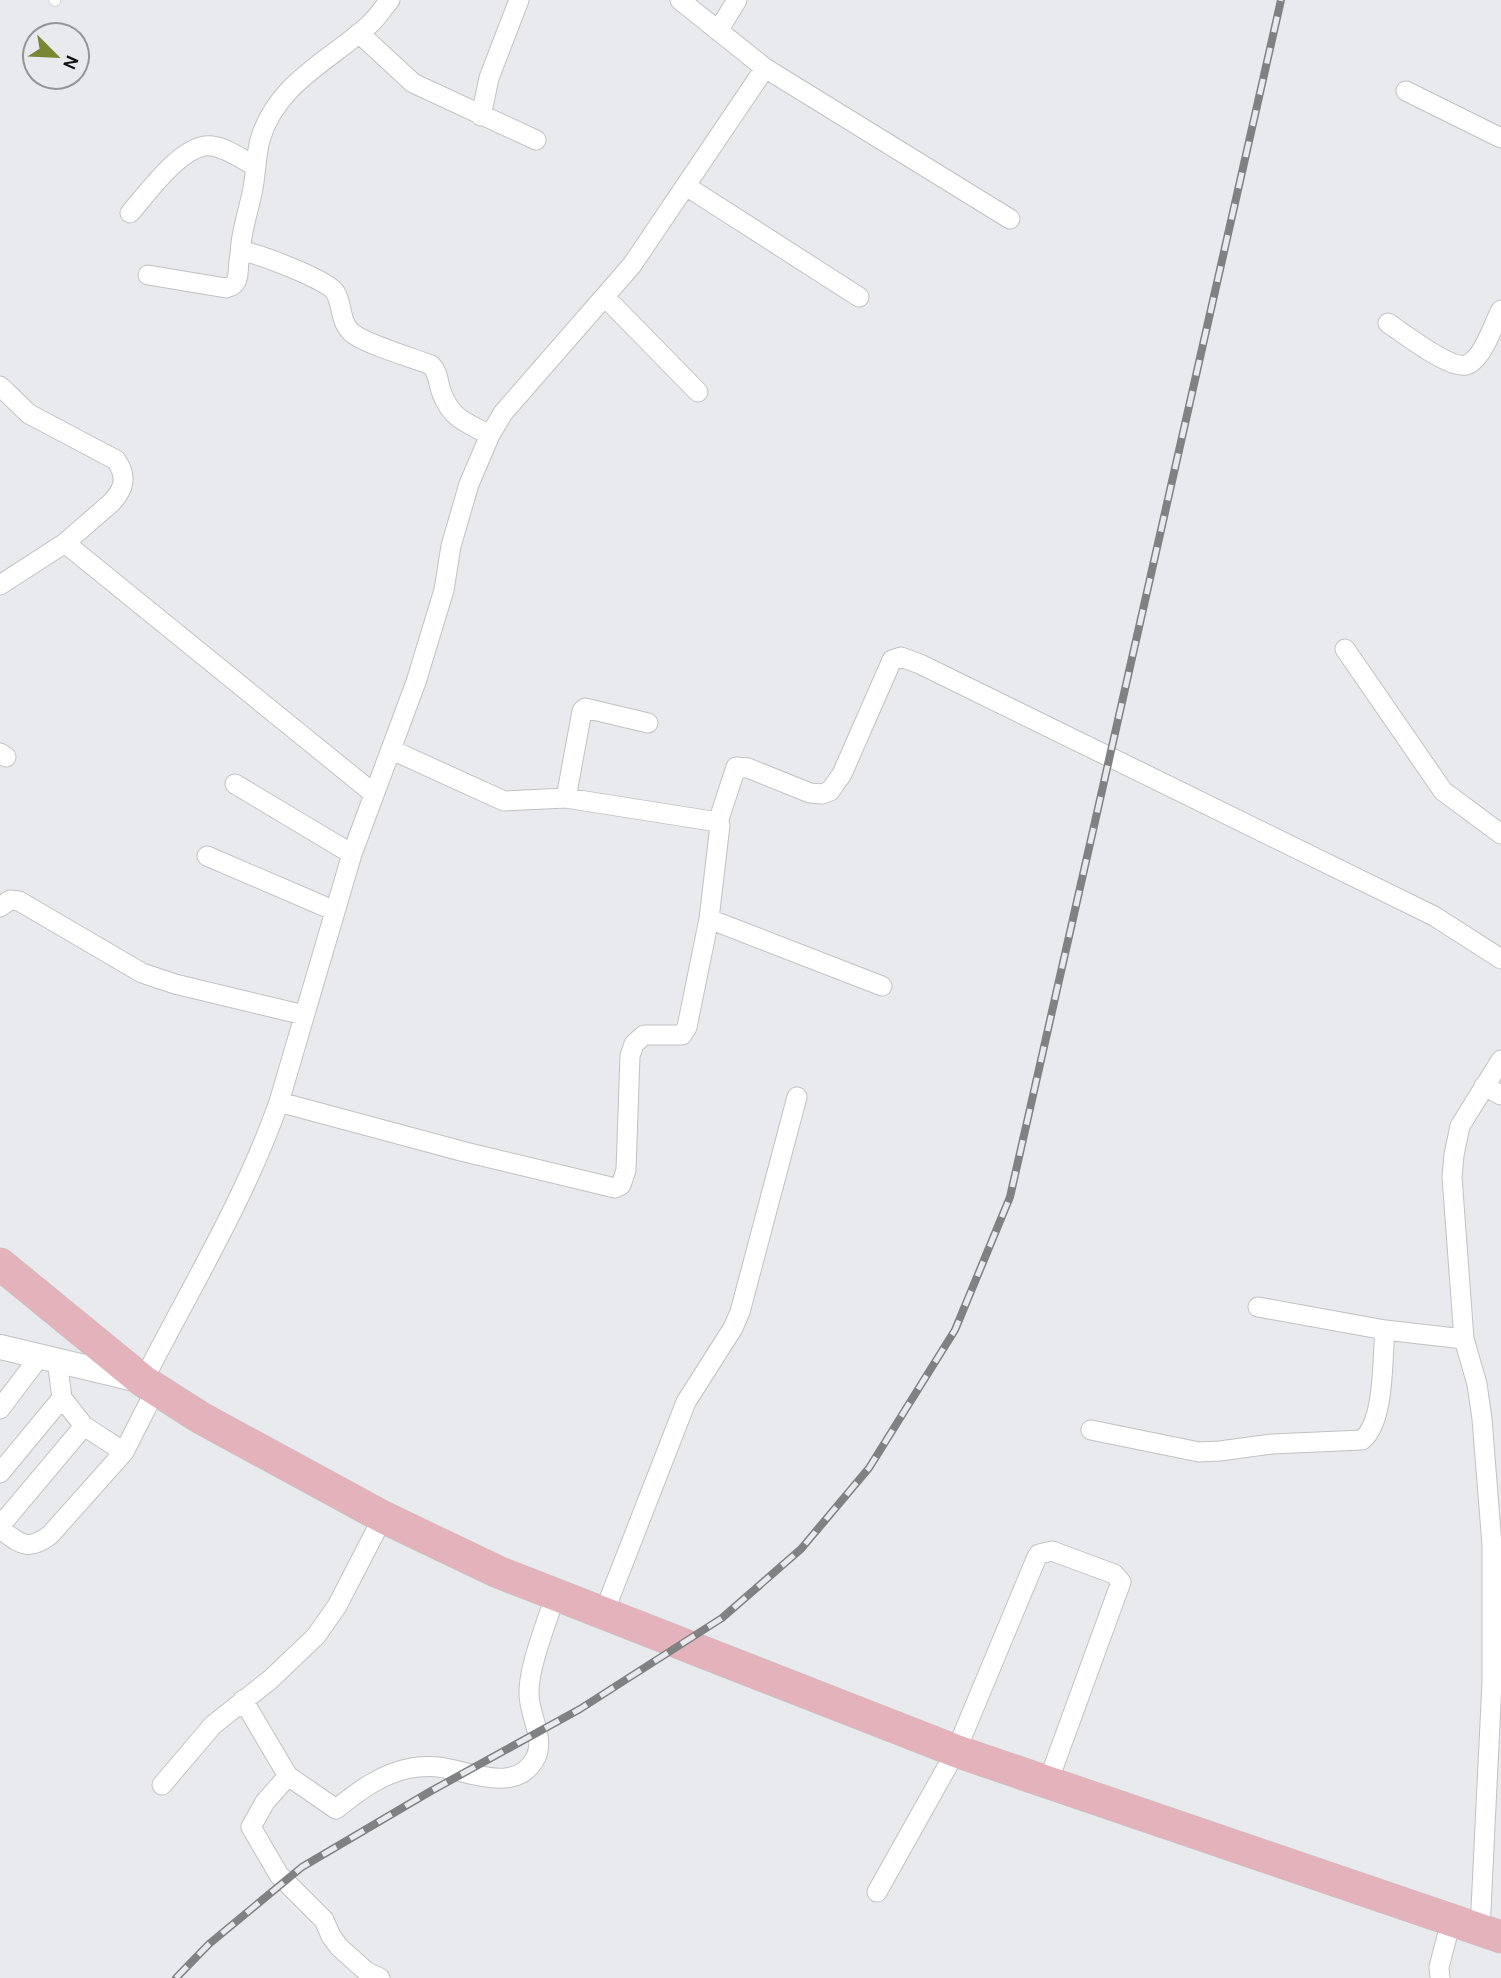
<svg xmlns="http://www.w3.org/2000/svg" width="1501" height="1978" font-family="Karla,sans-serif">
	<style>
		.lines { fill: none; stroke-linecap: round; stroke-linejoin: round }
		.service-casing { stroke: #c0c1c4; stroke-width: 11 }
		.minor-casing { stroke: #c0c1c4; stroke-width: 21 }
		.tertiary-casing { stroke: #c0c1c4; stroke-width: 26 }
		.primary-casing { stroke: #c6c6c6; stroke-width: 33 }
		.service { stroke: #fff; stroke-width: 10 }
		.minor { stroke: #fff; stroke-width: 19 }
		.tertiary { stroke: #fff; stroke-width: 24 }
		.primary { stroke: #e4b2ba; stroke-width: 32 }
		.rail-casing { stroke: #808183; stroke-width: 8 }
		.rail { stroke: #e9eaed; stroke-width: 5; stroke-dasharray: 16; stroke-linecap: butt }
	</style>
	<rect width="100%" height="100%" fill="#e9eaed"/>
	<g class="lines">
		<!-- service casing -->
		<g class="service-casing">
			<path id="service" d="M 54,0 L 55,1"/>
		</g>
		<!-- minor casing -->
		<g class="minor-casing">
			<path id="minor" d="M 680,0 L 765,68 L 1010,219
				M 718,31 L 737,0
				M 359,33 L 413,83 L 536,140
				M 1406,91 L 1501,138
				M 481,116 L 489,78 L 519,0
				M 686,186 L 859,297
				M 130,213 C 147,194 183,142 212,146 C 227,148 242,159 256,167
				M 240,256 C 240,233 249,211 253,188 C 256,172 256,155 260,140 C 276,84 329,61 369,25 C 377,18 383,8 390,0
				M 148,275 L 226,288 C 243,284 236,269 240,256 L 247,252 C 263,256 328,280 335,292 C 343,304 339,320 351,332 C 362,343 413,358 431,365 C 438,372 438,381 441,391 C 451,419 465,422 490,435
				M 605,297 L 698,392
				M 1388,323 C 1403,333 1449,369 1466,365 C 1468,365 1473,361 1475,359 C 1487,347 1493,325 1501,310
				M 0,386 L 29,414 L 116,460 C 127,476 125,488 112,502 L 65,543 L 0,585
				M 65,543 L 373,793
				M 1345,649 L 1443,791 L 1501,834
				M 0,753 L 6,757
				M 235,784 L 352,854
				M 566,798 L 582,711 L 585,708 L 648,723
				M 718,822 L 736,767 L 748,768 L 810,793 L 822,794 L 830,791 L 842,774 L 892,660 L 901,657 L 920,664 L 1434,916 L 1501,959
				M 207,856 L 335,911
				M 0,907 L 10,900 L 19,901 L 142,973 L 175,984 L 304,1015
				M 709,919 L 882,986
				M 1484,1086 L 1501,1095
				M 279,1102 L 465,1152 L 615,1188 L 621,1185 L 626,1170 L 630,1056 L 634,1044 L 644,1035 L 682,1035 L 687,1027 L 709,919 L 720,825 L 718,822 L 566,798 L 504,801 L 392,750
				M 1258,1307 L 1385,1330 L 1464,1339
				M 57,1360 L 62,1398 L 84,1426 L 124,1452
				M 143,1381 C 190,1289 245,1199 279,1102 L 352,854 L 416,682 L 444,590 L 451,546 L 469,484 L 490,435 L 503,413 L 632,265 L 765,68
				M 0,1409 L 40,1356
				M 1091,1430 L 1199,1452 L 1220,1451 L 1272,1444 L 1362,1440 C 1385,1422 1382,1359 1385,1330
				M 0,1473 L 62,1398
				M 0,1526 L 84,1426
				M 0,1529 C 21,1544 27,1552 50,1535 L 124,1452 L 156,1389
				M 603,1615 L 686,1402 L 733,1328 L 740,1312 L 797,1097
				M 243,1700 L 288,1776 L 265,1802 L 251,1827 L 279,1875 L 324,1920 L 331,1936 L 339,1947 L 367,1972 L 380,1978
				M 288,1776 L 336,1809 C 359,1791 382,1773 411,1768 C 419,1767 430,1766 438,1767 C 468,1770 517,1796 536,1757 C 545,1737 529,1715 529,1694 C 528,1668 547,1622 555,1596
				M 162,1785 L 213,1725 L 271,1679 L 316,1636 L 337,1606 L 383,1517
				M 877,1892 L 956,1751 L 1036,1559 L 1039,1554 L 1052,1551 L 1114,1574 L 1121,1582 L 1048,1782
				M 1480,1930 L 1492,1682 L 1492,1545 L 1482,1419 L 1477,1384 L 1464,1339 L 1452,1177 L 1454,1155 L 1460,1126 L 1501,1060
				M 1440,1978 L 1439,1967 L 1451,1921"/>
		</g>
		<!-- tertiary casing -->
		<g class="tertiary-casing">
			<path id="tertiary" d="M 0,1347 L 139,1380"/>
		</g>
		<!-- primary casing -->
		<g class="primary-casing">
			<path id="primary" d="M 0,1264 L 143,1381 L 201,1418 L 383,1517 L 498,1572 L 956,1751 L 1501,1937"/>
		</g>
		<!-- service -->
		<use href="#service" class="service"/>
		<!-- minor -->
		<use href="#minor" class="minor"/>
		<!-- tertiary -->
		<use href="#tertiary" class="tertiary"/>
		<!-- primary -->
		<use href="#primary" class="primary"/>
		<!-- rail casing -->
		<g class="rail-casing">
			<path id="rail" d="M 176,1978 L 209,1944 L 302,1867 L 431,1791 L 580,1709 L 722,1618 L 801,1549 L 869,1468 L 955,1330 L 1010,1197 L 1281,0"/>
		</g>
		<!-- rail -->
		<use href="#rail" class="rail"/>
	</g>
	<!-- north arrow -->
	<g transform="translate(56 56) rotate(114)"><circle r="33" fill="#e9eaed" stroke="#939496" stroke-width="2"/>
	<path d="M0-5L12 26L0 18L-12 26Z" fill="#798634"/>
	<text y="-10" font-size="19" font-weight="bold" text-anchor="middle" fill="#121213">N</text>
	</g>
</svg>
